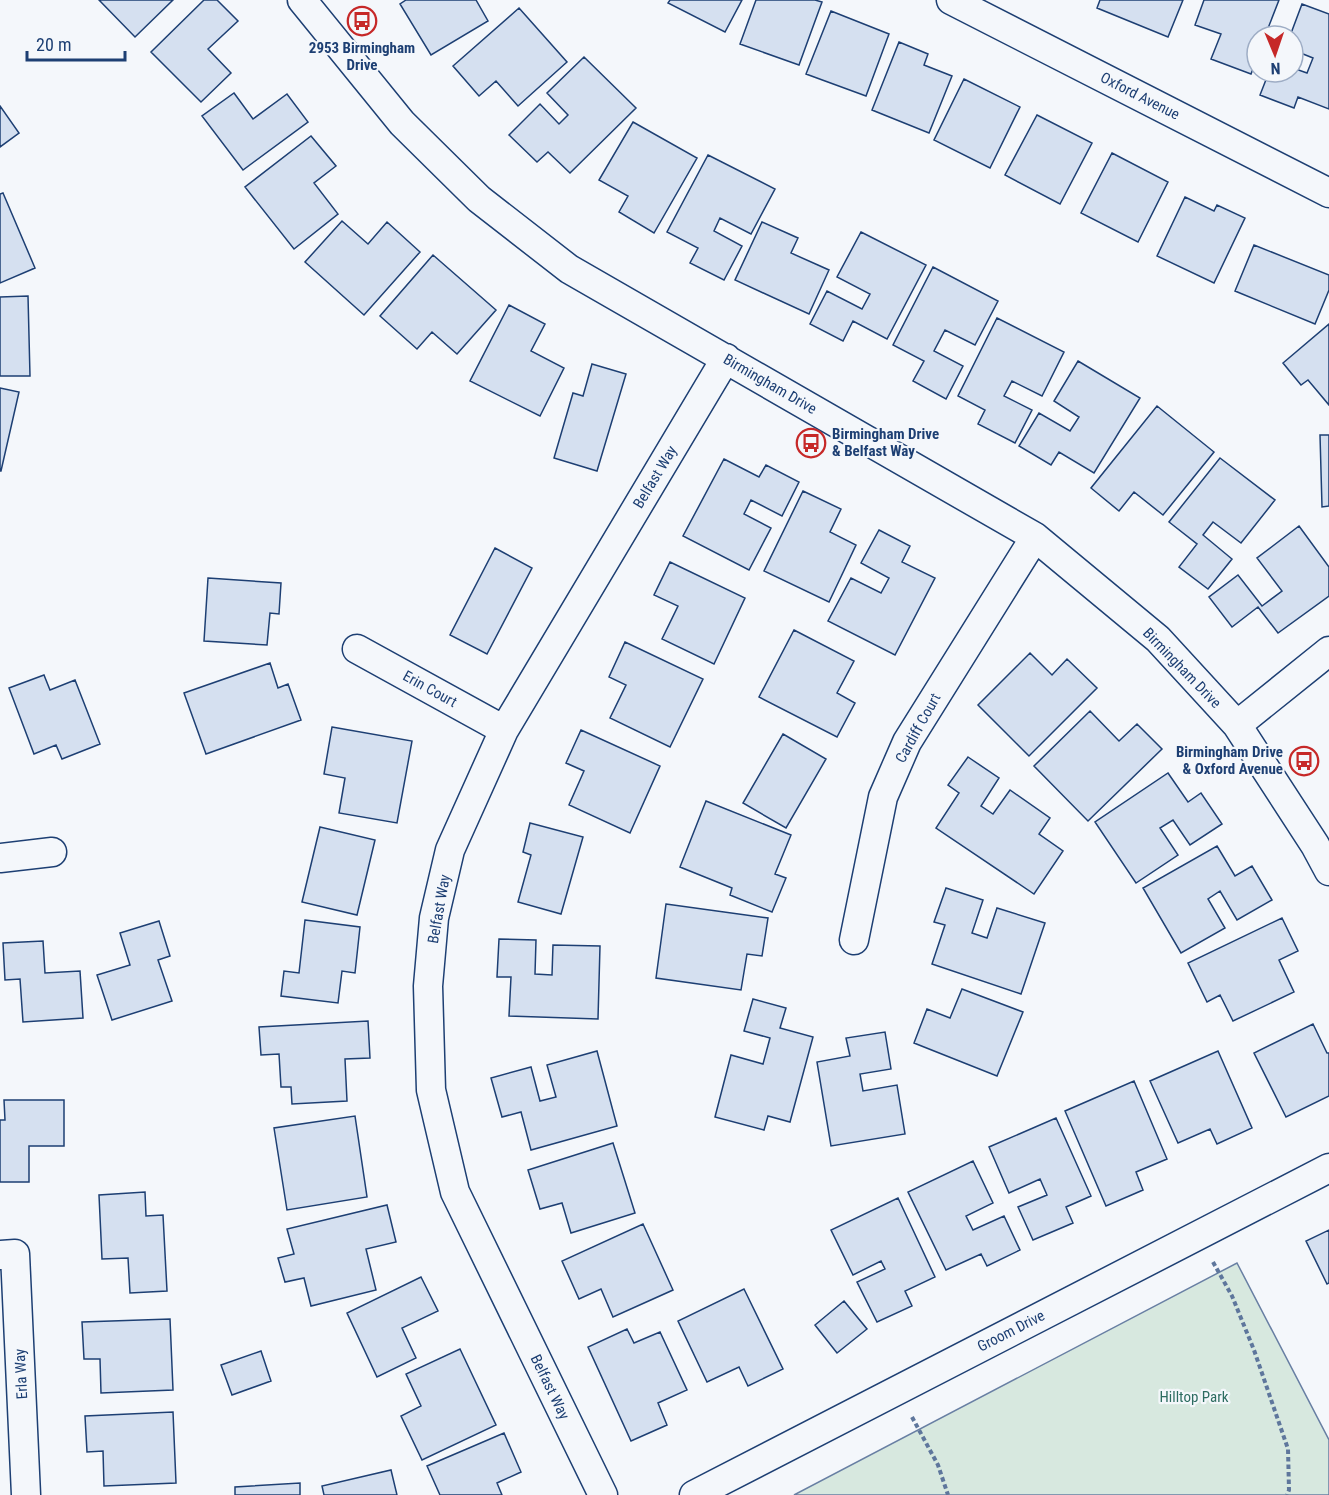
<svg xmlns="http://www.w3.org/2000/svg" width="1329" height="1495" font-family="'Roboto Condensed',sans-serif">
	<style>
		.green { fill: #d7e8df; stroke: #687fa3; stroke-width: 1.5 }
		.building { fill: #d5e0f0; stroke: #1d3f73; stroke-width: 1.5 }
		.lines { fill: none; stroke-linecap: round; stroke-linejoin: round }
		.minor-casing { stroke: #1d3f73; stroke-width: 31 }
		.path { stroke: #5e769c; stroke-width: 4; stroke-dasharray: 4.5 3; stroke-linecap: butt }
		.minor { stroke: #f4f7fb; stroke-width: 28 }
		.labels { text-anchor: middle; stroke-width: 4.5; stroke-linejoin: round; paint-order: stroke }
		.poi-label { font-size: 15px; font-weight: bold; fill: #1d3f73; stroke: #f4f7fb }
		.street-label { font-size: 15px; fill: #1d3f73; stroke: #f4f7fb }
		.park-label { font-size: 15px; fill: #2c6c60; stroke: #f4f7fb }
	</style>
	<rect width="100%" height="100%" fill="#f4f7fb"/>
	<!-- green -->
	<path class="green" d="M 1237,1263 L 1329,1440 L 1329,1495 L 794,1495 Z"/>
	<!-- building -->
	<path class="building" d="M 99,0 L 173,0 L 135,37 Z
		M 204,0 L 217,0 L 238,21 L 208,49 L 231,73 L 201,102 L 151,52 Z
		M 406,0 L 476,0 L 488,21 L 431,55 L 400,4 Z
		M 670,0 L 742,0 L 725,32 L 668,3 Z
		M 756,0 L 815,0 L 822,2 L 799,65 L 740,44 Z
		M 1100,0 L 1183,0 L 1168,37 L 1097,8 Z
		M 1204,0 L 1279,0 L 1265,36 L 1257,36 L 1257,58 L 1251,74 L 1211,59 L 1221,34 L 1195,25 Z
		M 1302,4 L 1329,14 L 1329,109 L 1298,97 L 1294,108 L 1260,95 L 1269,72 L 1293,72 L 1293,68 L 1307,73 L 1313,58 L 1293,50 L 1293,36 L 1290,36 Z
		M 519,8 L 567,62 L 518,106 L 496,81 L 479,96 L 453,66 Z
		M 831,11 L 889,34 L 866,96 L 806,74 Z
		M 899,42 L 928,54 L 924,65 L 952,76 L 929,133 L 872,110 Z
		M 584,57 L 636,108 L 570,173 L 548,152 L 537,162 L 509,135 L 540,104 L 559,124 L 568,115 L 547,93 Z
		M 964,79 L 1020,107 L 990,168 L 934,140 Z
		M 234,93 L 253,119 L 287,94 L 308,122 L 243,170 L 202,116 Z
		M 0,106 L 19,133 L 0,147 Z
		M 1037,115 L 1092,143 L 1060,204 L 1005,175 Z
		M 633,122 L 697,158 L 654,233 L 619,212 L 628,196 L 599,180 Z
		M 311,136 L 336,166 L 314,183 L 338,214 L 294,249 L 245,187 Z
		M 1112,153 L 1168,182 L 1138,242 L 1081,213 Z
		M 708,155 L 775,189 L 751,234 L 720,218 L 714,231 L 742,246 L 724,280 L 690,263 L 698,248 L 667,232 Z
		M 3,193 L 35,268 L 0,283 L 0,194 Z
		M 1185,197 L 1214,211 L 1217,205 L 1245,218 L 1214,283 L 1157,256 Z
		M 342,221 L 368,244 L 387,222 L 420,252 L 364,315 L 305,262 Z
		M 762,222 L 798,238 L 791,253 L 829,270 L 809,314 L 735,280 Z
		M 861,232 L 926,265 L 887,339 L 853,321 L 843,341 L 810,324 L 827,291 L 862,309 L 870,294 L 837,277 Z
		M 1254,245 L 1329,275 L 1329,290 L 1315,324 L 1235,291 Z
		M 433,255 L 496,310 L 457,354 L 432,332 L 417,349 L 380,316 Z
		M 933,267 L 998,301 L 975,345 L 945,330 L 934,351 L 963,366 L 946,399 L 913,381 L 924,361 L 893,345 Z
		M 28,296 L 30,376 L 0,376 L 0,297 Z
		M 509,305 L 545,324 L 531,351 L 564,368 L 540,416 L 470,381 Z
		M 997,318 L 1064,352 L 1042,396 L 1012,381 L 1004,396 L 1032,410 L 1015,443 L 978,424 L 985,410 L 958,396 Z
		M 1329,324 L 1329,405 L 1308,380 L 1301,385 L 1283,363 Z
		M 1078,361 L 1140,398 L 1094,473 L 1059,452 L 1051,465 L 1019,446 L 1039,413 L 1070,431 L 1079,417 L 1054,401 Z
		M 592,364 L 626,374 L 597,471 L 554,458 L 573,393 L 583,396 Z
		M 0,388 L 19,392 L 1,471 L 0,471 Z
		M 1157,406 L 1214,452 L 1163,515 L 1134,492 L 1119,511 L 1091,488 Z
		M 1320,435 L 1329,435 L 1329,506 L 1322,507 Z
		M 1220,458 L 1275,500 L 1241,543 L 1213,522 L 1203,535 L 1232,559 L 1208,589 L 1179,567 L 1197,544 L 1169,522 Z
		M 724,459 L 759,477 L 766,465 L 799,482 L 782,516 L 751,500 L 744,514 L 771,528 L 749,570 L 683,536 Z
		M 803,491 L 841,509 L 830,532 L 856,545 L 829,602 L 764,571 Z
		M 1299,526 L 1329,567 L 1329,596 L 1278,633 L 1258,607 L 1232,627 L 1209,597 L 1238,575 L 1262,606 L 1282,591 L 1257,558 Z
		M 879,530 L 910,546 L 902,562 L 935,578 L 895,655 L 828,621 L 851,578 L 881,593 L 889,578 L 861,563 Z
		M 495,548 L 532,568 L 487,654 L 450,635 Z
		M 670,562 L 745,598 L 714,664 L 662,639 L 678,606 L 654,595 Z
		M 208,578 L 281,583 L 279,614 L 270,613 L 267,645 L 204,641 Z
		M 794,630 L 854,661 L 837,693 L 855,703 L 837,737 L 759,697 Z
		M 625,642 L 703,679 L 670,747 L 610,718 L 626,685 L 609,677 Z
		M 1030,653 L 1052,675 L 1067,659 L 1097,688 L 1029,756 L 978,705 Z
		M 270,663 L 278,688 L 288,684 L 301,720 L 206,754 L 184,693 Z
		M 44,675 L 50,690 L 75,680 L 100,744 L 62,759 L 56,745 L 34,754 L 9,688 Z
		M 1090,711 L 1119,741 L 1137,724 L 1162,749 L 1088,821 L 1034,766 Z
		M 332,727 L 412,741 L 397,823 L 339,813 L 345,778 L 324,774 Z
		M 581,730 L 660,766 L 630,833 L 569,805 L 584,771 L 566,763 Z
		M 783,734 L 826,759 L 786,828 L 743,803 Z
		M 968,757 L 999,778 L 981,806 L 993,814 L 1010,790 L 1050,818 L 1039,834 L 1063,851 L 1034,894 L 936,828 L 959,793 L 948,785 Z
		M 1168,773 L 1188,802 L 1201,793 L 1222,824 L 1190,845 L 1173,820 L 1160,828 L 1178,855 L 1136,883 L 1095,822 Z
		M 706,801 L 791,835 L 775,874 L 786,878 L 772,912 L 730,895 L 732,888 L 680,867 Z
		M 530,823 L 583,837 L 561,914 L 518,902 L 531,855 L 523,852 Z
		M 320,827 L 375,840 L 357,915 L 302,902 Z
		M 1217,846 L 1235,876 L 1252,866 L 1272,900 L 1237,920 L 1220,891 L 1208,899 L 1225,928 L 1181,953 L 1143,888 Z
		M 946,888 L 983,900 L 972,933 L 987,938 L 997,908 L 1045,923 L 1021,994 L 932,964 L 945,925 L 934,922 Z
		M 666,904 L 768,918 L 762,956 L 747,954 L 741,990 L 656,978 Z
		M 1282,918 L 1298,951 L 1279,960 L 1294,992 L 1233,1021 L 1220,995 L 1207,1002 L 1188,963 Z
		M 305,920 L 360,927 L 355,973 L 342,971 L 338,1003 L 281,996 L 284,971 L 299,973 Z
		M 159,921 L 170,956 L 158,960 L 172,1001 L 112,1020 L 97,975 L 130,965 L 120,933 Z
		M 499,939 L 536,940 L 535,974 L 552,975 L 553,945 L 600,946 L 598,1019 L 509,1016 L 511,977 L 497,977 Z
		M 43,941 L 45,973 L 80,971 L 83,1018 L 23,1022 L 20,979 L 5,980 L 3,943 Z
		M 962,989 L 1023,1012 L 997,1076 L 914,1043 L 927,1009 L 950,1018 Z
		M 753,999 L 786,1008 L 780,1028 L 813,1037 L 790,1122 L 768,1116 L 764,1130 L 715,1117 L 731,1055 L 763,1064 L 770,1038 L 744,1031 Z
		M 368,1021 L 370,1058 L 345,1059 L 347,1101 L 292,1104 L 291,1087 L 281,1087 L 279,1054 L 261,1055 L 259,1027 Z
		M 1313,1024 L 1327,1053 L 1329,1053 L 1329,1096 L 1286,1117 L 1254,1053 Z
		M 885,1032 L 891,1069 L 860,1074 L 863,1091 L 897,1085 L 905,1134 L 831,1146 L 817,1062 L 850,1056 L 846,1038 Z
		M 597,1051 L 617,1126 L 531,1150 L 521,1112 L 502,1117 L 491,1078 L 531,1067 L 540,1101 L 556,1097 L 547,1065 Z
		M 1218,1051 L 1252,1128 L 1217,1144 L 1210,1129 L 1178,1143 L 1150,1081 Z
		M 1134,1081 L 1167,1159 L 1136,1172 L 1143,1190 L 1106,1206 L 1065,1111 Z
		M 4,1100 L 64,1100 L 64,1146 L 29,1146 L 29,1182 L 0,1182 L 0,1120 L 5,1120 Z
		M 355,1116 L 367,1197 L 287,1210 L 274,1128 Z
		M 1056,1118 L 1091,1196 L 1066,1207 L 1073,1223 L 1033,1240 L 1018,1207 L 1047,1195 L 1040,1179 L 1009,1193 L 989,1147 Z
		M 613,1143 L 635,1213 L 571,1233 L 562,1203 L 540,1209 L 528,1170 Z
		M 973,1161 L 993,1203 L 966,1216 L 973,1230 L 1004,1216 L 1020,1250 L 987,1266 L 981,1254 L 946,1270 L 908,1192 Z
		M 145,1192 L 146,1216 L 163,1215 L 167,1291 L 130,1293 L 128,1258 L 102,1259 L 99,1195 Z
		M 898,1198 L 935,1277 L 905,1291 L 912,1306 L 877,1322 L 857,1282 L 885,1269 L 881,1261 L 853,1275 L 831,1230 Z
		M 387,1205 L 396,1242 L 366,1249 L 376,1290 L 311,1306 L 304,1278 L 285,1282 L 278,1258 L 294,1254 L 287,1229 Z
		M 643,1224 L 673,1290 L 613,1317 L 601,1289 L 579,1299 L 562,1261 Z
		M 1329,1230 L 1329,1283 L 1327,1284 L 1306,1241 Z
		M 421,1277 L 438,1311 L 402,1328 L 416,1358 L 377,1377 L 347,1313 Z
		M 744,1289 L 783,1369 L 748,1386 L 739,1367 L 707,1382 L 678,1321 Z
		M 844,1301 L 867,1329 L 837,1353 L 815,1325 Z
		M 170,1319 L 173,1390 L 101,1393 L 100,1359 L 84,1359 L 82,1322 Z
		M 627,1329 L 634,1343 L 660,1332 L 687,1390 L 658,1403 L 667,1425 L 631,1441 L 588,1347 Z
		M 460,1349 L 496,1425 L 422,1460 L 401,1416 L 421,1406 L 406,1374 Z
		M 261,1351 L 271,1381 L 232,1395 L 221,1365 Z
		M 173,1412 L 176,1483 L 104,1486 L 103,1451 L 87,1452 L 85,1416 Z
		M 504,1433 L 521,1472 L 497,1483 L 502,1495 L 440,1495 L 427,1466 Z
		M 391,1470 L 397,1495 L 324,1495 L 322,1486 Z
		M 300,1483 L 300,1495 L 235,1495 L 235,1487 Z"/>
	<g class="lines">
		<!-- minor casing -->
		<g class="minor-casing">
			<path id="minor" d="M 302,0 L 402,123 L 479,199 L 569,269 L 1035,537 L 1158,639 L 1237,725 L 1315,845 L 1329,871
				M 951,0 L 1329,193
				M 357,649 L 504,730
				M 1237,725 L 1329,651
				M 0,858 L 52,852
				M 854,940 L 883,797 L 907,742 L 1035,537
				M 0,1255 L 15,1254 L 26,1495
				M 603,1495 L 455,1192 L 431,1090 L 428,986 L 434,918 L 450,850 L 504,730 L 726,358
				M 694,1495 L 1329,1168"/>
		</g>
		<!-- path -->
		<path class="path" d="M 1213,1262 L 1232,1296 L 1254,1350 L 1288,1449 L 1289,1490 L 1287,1495
			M 912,1417 L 938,1465 L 948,1495"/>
		<!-- minor -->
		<use href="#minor" class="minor"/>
	</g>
	<!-- icons -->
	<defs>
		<g id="bus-ring" transform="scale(1.5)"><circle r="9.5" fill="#f4f7fb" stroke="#c62828" stroke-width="1.5"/><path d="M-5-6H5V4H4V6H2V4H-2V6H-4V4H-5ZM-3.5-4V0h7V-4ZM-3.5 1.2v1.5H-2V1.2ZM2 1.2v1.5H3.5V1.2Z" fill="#c62828"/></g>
	</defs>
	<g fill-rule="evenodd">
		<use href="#bus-ring" x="362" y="21"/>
		<use href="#bus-ring" x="811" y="443"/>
		<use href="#bus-ring" x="1304" y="761"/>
	</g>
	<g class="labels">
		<!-- poi labels -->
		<g class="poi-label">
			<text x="362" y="53">2953 Birmingham<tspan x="362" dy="17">Drive</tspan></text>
			<text x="832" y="439" text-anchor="start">Birmingham Drive<tspan x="832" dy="17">&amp; Belfast Way</tspan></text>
			<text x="1283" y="757" text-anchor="end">Birmingham Drive<tspan x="1283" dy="17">&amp; Oxford Avenue</tspan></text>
		</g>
		<!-- street labels -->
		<g class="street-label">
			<text transform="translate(1140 96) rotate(27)" y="5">Oxford Avenue</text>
			<text transform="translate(770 384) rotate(30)" y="5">Birmingham Drive</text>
			<text transform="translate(655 477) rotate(-59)" y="5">Belfast Way</text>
			<text transform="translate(1182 668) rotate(46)" y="5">Birmingham Drive</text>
			<text transform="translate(430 689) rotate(29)" y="5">Erin Court</text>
			<text transform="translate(918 728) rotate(-61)" y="5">Cardiff Court</text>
			<text transform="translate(439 909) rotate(-80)" y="5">Belfast Way</text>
			<text transform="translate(1011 1331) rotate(-27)" y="5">Groom Drive</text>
			<text transform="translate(21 1374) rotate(-93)" y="5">Erla Way</text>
			<text transform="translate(550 1387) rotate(64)" y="5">Belfast Way</text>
		</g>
		<!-- park labels -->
		<g class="park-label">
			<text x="1194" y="1402">Hilltop Park</text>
		</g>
	</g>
	<!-- north arrow -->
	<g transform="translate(1275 54) rotate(178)"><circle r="28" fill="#f4f7fb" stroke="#9eadc5" stroke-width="1.5"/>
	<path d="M0-4.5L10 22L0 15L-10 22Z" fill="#c62828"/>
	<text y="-9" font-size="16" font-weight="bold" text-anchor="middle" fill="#1d3f73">N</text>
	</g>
	<!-- scale -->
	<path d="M27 51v9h98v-9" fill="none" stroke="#1d3f73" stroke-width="3"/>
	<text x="36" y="51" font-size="18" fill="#1d3f73" stroke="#f4f7fb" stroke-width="4.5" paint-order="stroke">20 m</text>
</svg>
